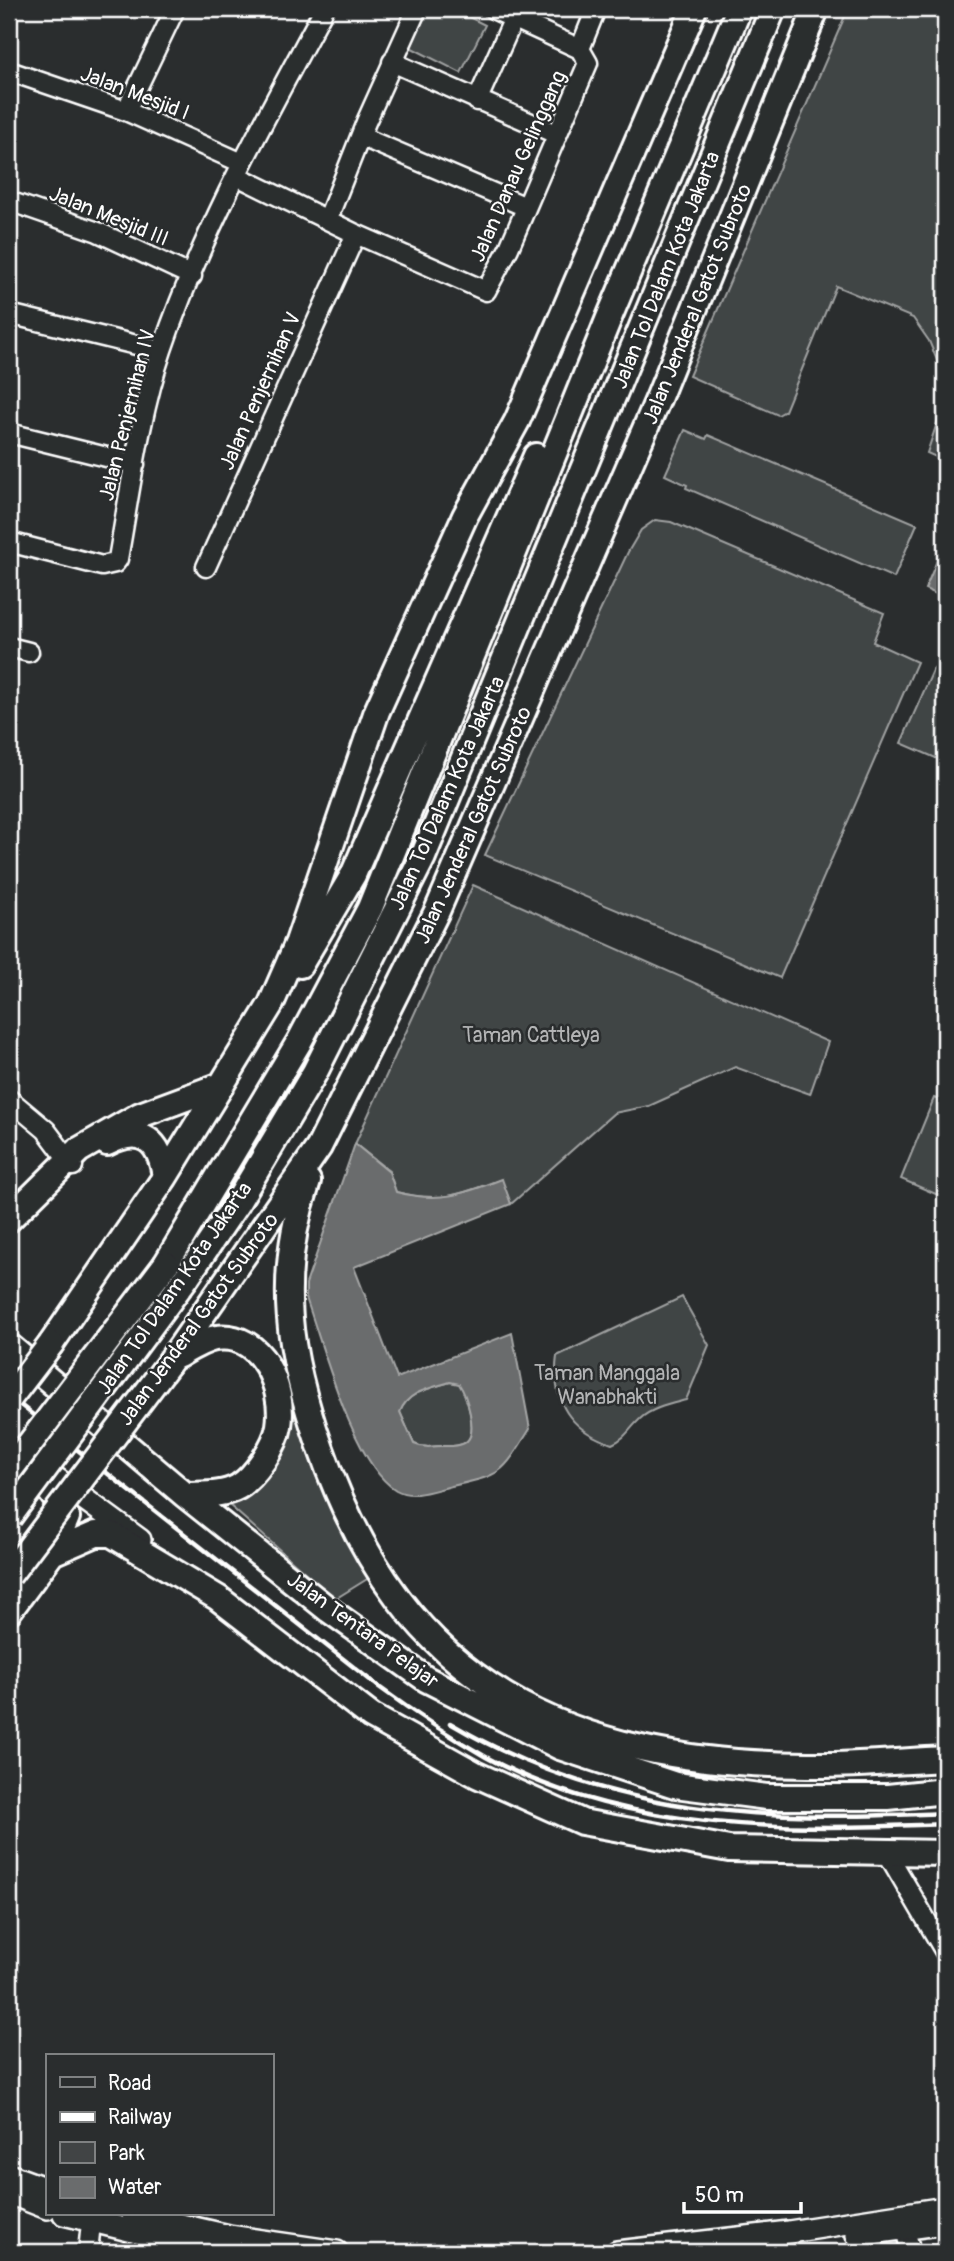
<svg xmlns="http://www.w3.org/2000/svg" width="954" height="2261" font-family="Pangolin,sans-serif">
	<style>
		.green { fill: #414445; stroke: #a0a2a2; stroke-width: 2 }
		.water { fill: #6a6c6d; stroke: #a6a7a7; stroke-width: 2; fill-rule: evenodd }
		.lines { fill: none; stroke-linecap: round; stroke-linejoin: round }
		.minor-casing { stroke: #fff; stroke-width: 23 }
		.major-casing { stroke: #fff; stroke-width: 26 }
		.highway-casing { stroke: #fff; stroke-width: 30 }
		.minor { stroke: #2a2d2e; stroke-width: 18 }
		.major { stroke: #2a2d2e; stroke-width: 21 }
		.highway { stroke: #2a2d2e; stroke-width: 24 }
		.rail { stroke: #fff; stroke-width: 4.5 }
		.highway-bridge-casing { stroke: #fff; stroke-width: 30; stroke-linecap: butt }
		.highway-bridge { stroke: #2a2d2e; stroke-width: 24 }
		.labels { text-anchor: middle; stroke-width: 5; stroke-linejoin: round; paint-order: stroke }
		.street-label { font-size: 21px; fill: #fff; stroke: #2a2d2e }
		.park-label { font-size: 21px; fill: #b3b4b5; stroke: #2a2d2e }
	</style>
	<rect width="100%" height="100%" fill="#2a2d2e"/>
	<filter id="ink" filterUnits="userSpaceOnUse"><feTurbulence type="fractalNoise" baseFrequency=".0143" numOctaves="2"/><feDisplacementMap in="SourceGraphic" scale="14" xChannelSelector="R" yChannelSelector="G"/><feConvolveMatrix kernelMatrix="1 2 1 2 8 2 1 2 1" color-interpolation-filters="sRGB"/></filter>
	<g filter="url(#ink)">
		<!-- green -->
		<path class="green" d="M 429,9 L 453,9 L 485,25 L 461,73 L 410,47 Z
			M 848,9 L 945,9 L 945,379 L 929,341 L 913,318 L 836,286 L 785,411 L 778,415 L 689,376 Z
			M 945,399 L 945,461 L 927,453 Z
			M 685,430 L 706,439 L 708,435 L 917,524 L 894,578 L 686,488 L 687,485 L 665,475 Z
			M 655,520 L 671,522 L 884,613 L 873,642 L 917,662 L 780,978 L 485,855 L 628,552 L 641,530 Z
			M 934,668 L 945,673 L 945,762 L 901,743 Z
			M 473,885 L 828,1042 L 810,1094 L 735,1067 L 649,1106 L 614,1113 L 511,1204 L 501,1179 C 461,1195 439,1203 396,1192 L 389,1171 L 355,1144 Z
			M 934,1098 L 945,1102 L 945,1198 L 901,1179 Z
			M 682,1297 L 709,1345 L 686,1400 C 671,1404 651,1408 640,1419 C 629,1429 626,1438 612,1444 C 569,1430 551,1401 557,1356 Z
			M 450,1382 L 459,1383 C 466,1394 478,1431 467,1441 C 461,1447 449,1446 441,1446 C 431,1447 423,1448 414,1444 L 400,1412 C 408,1391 431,1388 450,1382 Z
			M 297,1419 C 316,1486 333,1519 372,1576 L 335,1599 L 228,1504 L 252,1488 L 289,1420 Z"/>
		<!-- water -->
		<path class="water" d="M 945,542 L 945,598 L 925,589 Z
			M 355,1144 L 389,1172 L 396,1192 C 439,1203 461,1195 502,1179 L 511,1204 L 354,1267 L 397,1378 L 512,1333 L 530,1429 C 500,1477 503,1474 448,1487 C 431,1491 412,1499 396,1490 C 353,1464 323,1346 306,1298 L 306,1284 ZM 450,1382 L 459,1384 C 466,1394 478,1431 467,1441 C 461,1447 449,1446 441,1446 C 431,1447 423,1448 414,1444 L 400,1412 C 408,1391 431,1388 450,1382 Z"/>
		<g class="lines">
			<!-- minor casing -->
			<g class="minor-casing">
				<path id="minor" d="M 580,49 L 596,9
					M 392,62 L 556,134
					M 9,71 L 126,111 L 242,163
					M 477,101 L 514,18
					M 126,111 L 175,9
					M 362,137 L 526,207
					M 237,176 L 356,234 L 486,291 L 509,248 L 588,63 L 580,49 L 493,9
					M 9,201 L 98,232 L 192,276
					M 328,218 L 366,122 L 417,9
					M 9,314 L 161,351
					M 9,433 L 135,464
					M 9,542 L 102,566 L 115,563 L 118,559 C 130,492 140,414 162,350 C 202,231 265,119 324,9
					M 206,567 L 356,234
					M 9,647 L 29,652
					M 9,1099 L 46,1130 L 73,1166
					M 886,1851 L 945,1952
					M 901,2215 L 911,2252
					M 88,2252 L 91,2223"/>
			</g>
			<!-- major casing -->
			<g class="major-casing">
				<path id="major" d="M 31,1460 L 140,1540
					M 9,2175 L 47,2189
					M 9,2193 L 47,2208
					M 64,2214 L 219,2252
					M 133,2214 L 229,2236 L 337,2252
					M 857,2235 L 945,2223
					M 617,2252 L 789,2232 L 945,2208"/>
			</g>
			<!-- highway casing -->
			<g class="highway-casing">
				<path id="highway" d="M 300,965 L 353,875 L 536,456
					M 107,1143 C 143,1125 160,1141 165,1177
					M 308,1181 C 275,1277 288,1355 321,1449 C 404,1687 567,1763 808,1765 C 854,1766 900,1761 945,1759
					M 9,1219 L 79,1150 L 140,1115 L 221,1085
					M 166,1264 L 299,1042 L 370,908 L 611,313 L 739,9
					M 186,1278 L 237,1203 L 315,1072 L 423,857 L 773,9
					M 51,1344 L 165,1177 L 271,1004 L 298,942 L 377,711 L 465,516 L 517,421 L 694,9
					M 9,1346 L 185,1495 L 329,1610 L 426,1679 L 560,1747 L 675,1785 L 767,1797 L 888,1797 L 945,1791
					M 177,1356 C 189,1349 203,1340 216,1338 C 261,1332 285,1387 279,1426 C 276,1445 255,1477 238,1487 C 222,1496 202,1494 185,1495
					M 169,1363 L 319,1147 L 437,911 L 658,399 L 816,9
					M 9,1452 C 33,1471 52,1489 67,1517 L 52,1553 L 9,1611
					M 52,1553 L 96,1534 L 111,1534 L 218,1598 L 371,1716 L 477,1775 L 582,1822 L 729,1849 L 945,1853"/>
			</g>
			<!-- minor -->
			<use href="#minor" class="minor"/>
			<!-- major -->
			<use href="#major" class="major"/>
			<!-- highway -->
			<use href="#highway" class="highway"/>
			<!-- rail -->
			<path class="rail" d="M 9,1396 L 379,1687 C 413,1712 449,1736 486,1757 C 626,1834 791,1830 945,1824
				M 450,1723 C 611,1818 765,1821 945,1813"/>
			<!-- highway-bridge casing -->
			<g class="highway-bridge-casing">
				<path id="highway-bridge" d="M 9,1399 L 51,1344
					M 9,1471 L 166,1264
					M 9,1517 L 186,1278
					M 9,1575 L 169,1363"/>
			</g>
			<!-- highway-bridge -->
			<use href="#highway-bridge" class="highway-bridge"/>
		</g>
	</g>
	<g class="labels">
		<!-- street labels -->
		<g class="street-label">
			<text transform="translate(135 93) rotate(21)" y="7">Jalan Mesjid I</text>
			<text transform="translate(518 166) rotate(-66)" y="7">Jalan Danau Gelinggang</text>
			<text transform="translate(109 216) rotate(22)" y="7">Jalan Mesjid III</text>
			<text transform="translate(666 270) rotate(-68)" y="7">Jalan Tol Dalam Kota Jakarta</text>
			<text transform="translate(697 304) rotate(-68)" y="7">Jalan Jenderal Gatot Subroto</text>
			<text transform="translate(260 391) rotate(-66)" y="7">Jalan Penjernihan V</text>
			<text transform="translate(127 415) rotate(-76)" y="7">Jalan Penjernihan IV</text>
			<text transform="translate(447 793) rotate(-66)" y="7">Jalan Tol Dalam Kota Jakarta</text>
			<text transform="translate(473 825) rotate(-66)" y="7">Jalan Jenderal Gatot Subroto</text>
			<text transform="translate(174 1288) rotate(-55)" y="7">Jalan Tol Dalam Kota Jakarta</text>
			<text transform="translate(198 1319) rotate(-54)" y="7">Jalan Jenderal Gatot Subroto</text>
			<text transform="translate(363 1630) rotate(36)" y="7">Jalan Tentara Pelajar</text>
		</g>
		<!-- park labels -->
		<g class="park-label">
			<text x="531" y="1042">Taman Cattleya</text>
			<text x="607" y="1380">Taman Manggala<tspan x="607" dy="24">Wanabhakti</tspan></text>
		</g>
	</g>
	<!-- margin -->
	<rect width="954" height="2261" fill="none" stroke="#2a2d2e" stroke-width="35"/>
	<rect x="18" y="18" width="919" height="2226" fill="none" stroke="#fff" stroke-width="2.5" filter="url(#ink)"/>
	<!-- legend -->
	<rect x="46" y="2054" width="228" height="161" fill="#2a2d2e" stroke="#7f8182" stroke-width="2"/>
	<rect x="60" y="2077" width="35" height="10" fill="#2a2d2e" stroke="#7f8182" stroke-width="2"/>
	<text x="108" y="2090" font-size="21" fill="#ffffff">Road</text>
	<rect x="60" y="2112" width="35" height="10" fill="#ffffff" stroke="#7f8182" stroke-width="2"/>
	<text x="108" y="2124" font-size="21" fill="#ffffff">Railway</text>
	<rect x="60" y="2142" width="35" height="21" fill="#414445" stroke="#7f8182" stroke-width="2"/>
	<text x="108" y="2160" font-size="21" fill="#ffffff">Park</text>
	<rect x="60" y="2177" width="35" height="21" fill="#6a6c6d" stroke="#7f8182" stroke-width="2"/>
	<text x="108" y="2194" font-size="21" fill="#ffffff">Water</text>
	<!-- scale -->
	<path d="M684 2202v10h117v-10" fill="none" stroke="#ffffff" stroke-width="3.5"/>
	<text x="695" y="2202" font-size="21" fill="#ffffff" stroke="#2a2d2e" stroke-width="5" paint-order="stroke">50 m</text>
</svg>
